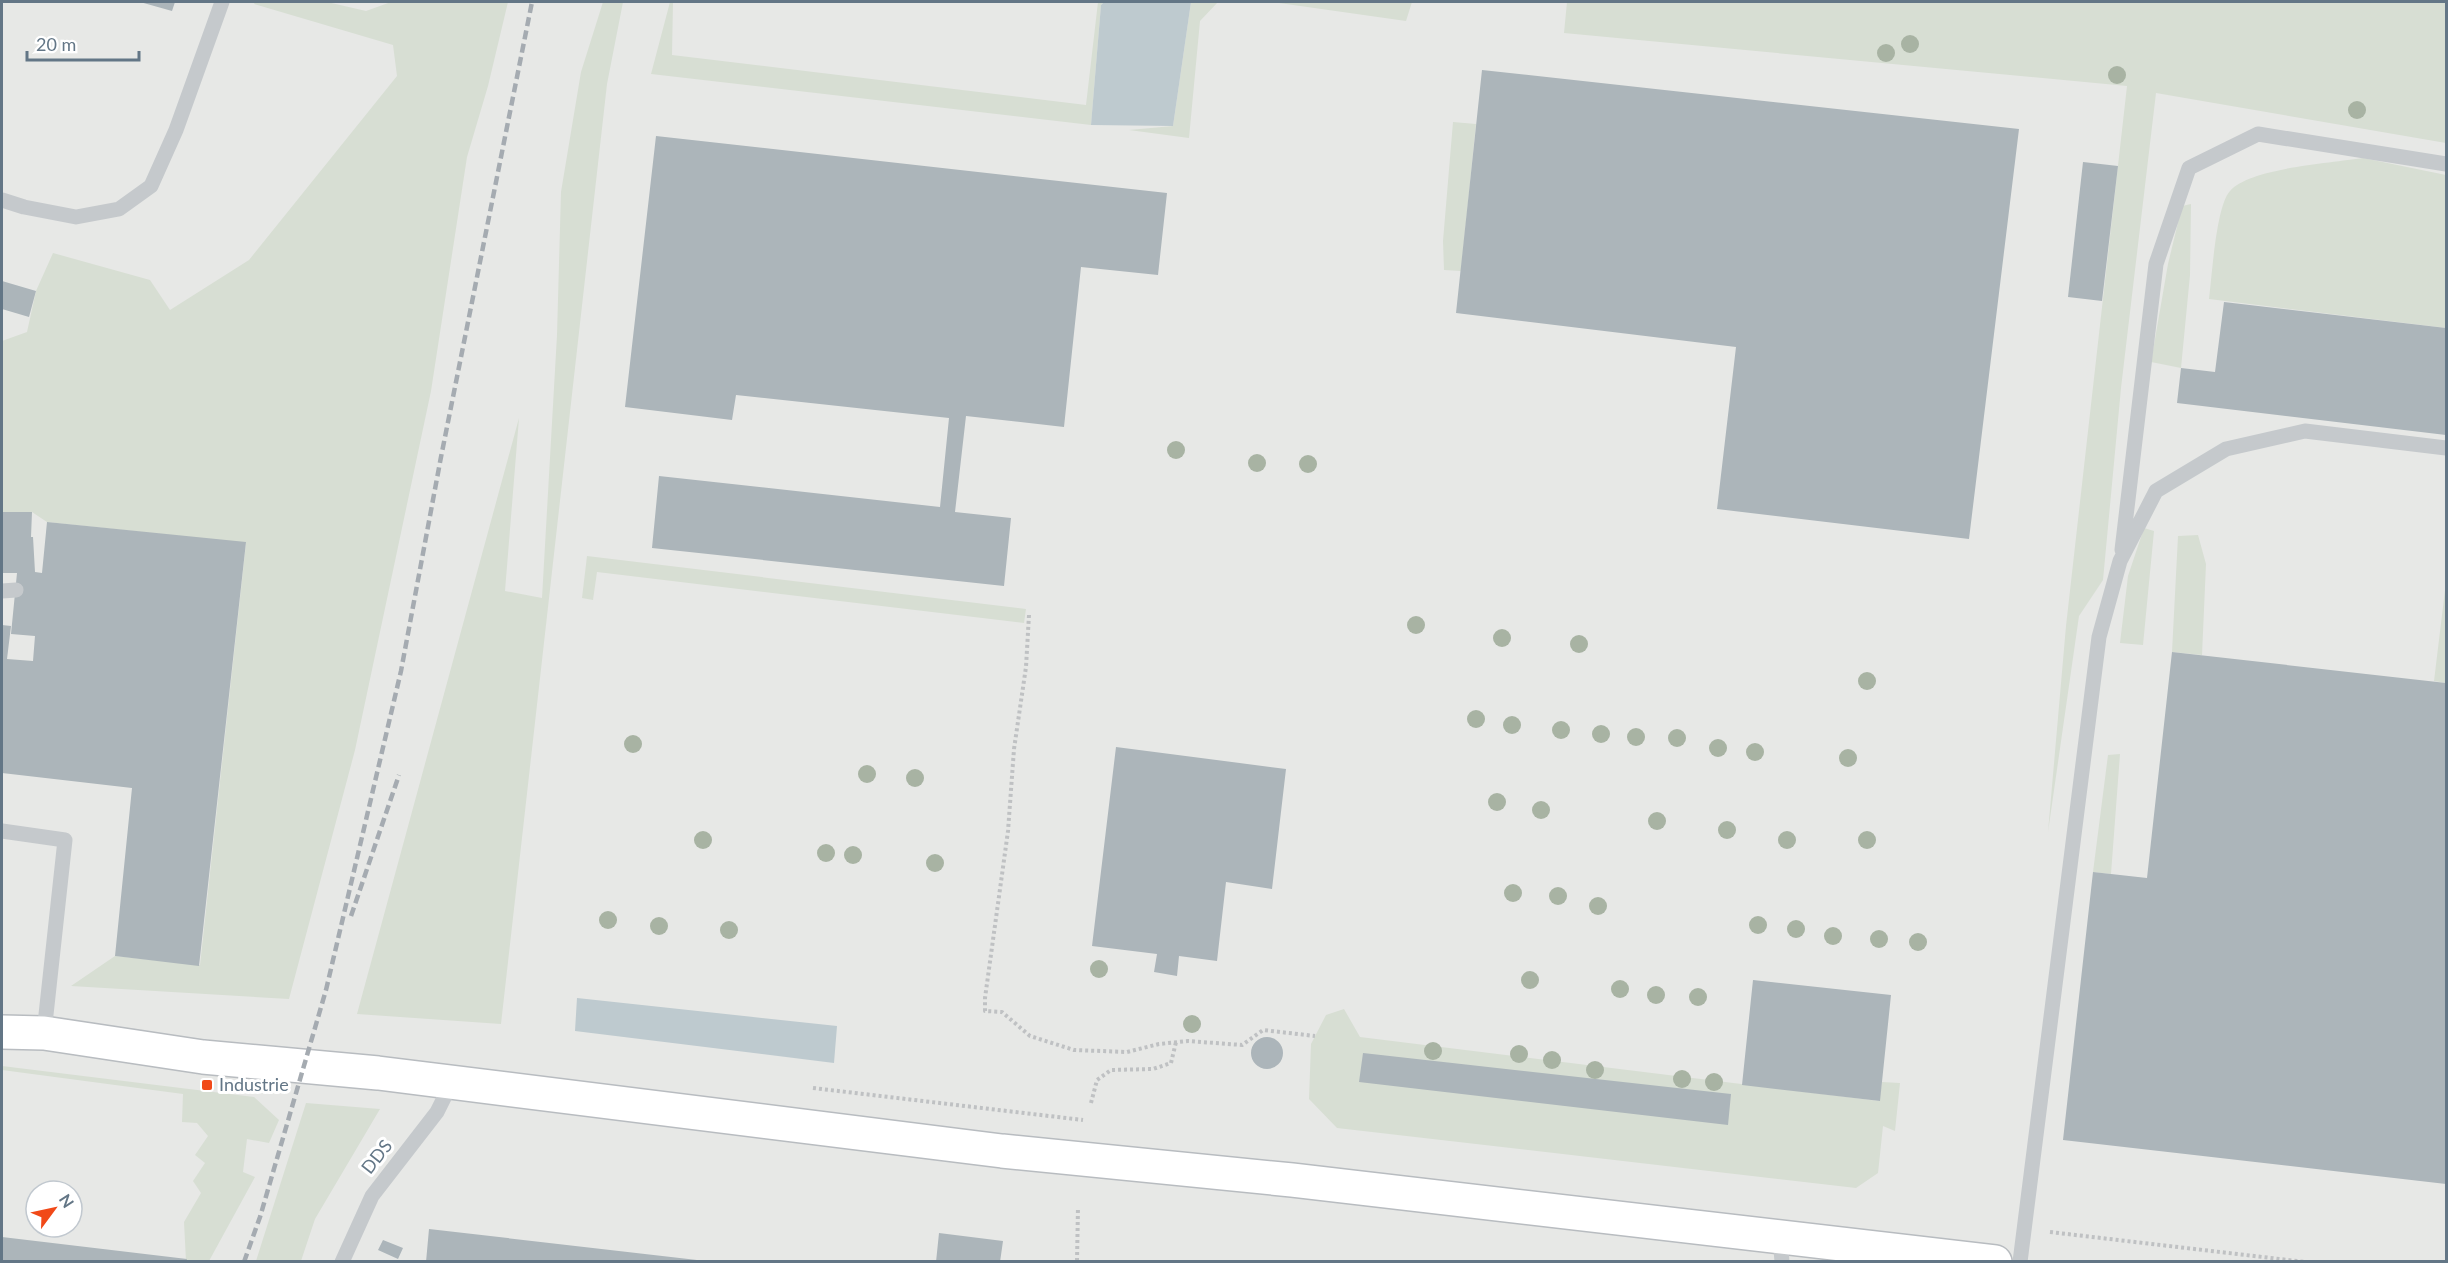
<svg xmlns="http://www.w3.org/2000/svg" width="2448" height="1263" font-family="Lato,sans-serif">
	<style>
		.built { fill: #e7e8e6; fill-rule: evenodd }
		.green { fill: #d7ded3 }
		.water { fill: #becacf }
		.building { fill: #acb5ba }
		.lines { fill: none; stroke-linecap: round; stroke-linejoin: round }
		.primary-casing { stroke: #b8bcc0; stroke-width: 36 }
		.path { stroke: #bfc1c3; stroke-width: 4; stroke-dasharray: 3 3; stroke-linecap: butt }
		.lane { stroke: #c5c9cc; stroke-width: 15 }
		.primary { stroke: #fff; stroke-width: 33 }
		.rail { stroke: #a5abb1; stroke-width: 4.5; stroke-dasharray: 9 4.5; stroke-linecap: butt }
		.tree { fill: #a8b3a3 }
		.poi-dot { fill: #f14918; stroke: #fff; stroke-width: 2 }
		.labels { text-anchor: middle; stroke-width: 6; stroke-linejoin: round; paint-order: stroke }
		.poi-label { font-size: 18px; fill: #637686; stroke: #fff; text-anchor: start }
		.street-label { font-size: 18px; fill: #637686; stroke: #fff }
	</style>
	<rect width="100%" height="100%" fill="#f6f6f2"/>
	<!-- built -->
	<path class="built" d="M 2,2 L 2446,2 L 2446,1261 L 2,1262 ZM 36,1191 L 72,1191 L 72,1227 L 36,1227 Z"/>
	<!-- green -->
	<path class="green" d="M 255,2 L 327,2 L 366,11 L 391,2 L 508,2 L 488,86 L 467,157 L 431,391 L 355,750 L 289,999 L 71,986 L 115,956 L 200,965 L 246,543 L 47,522 L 32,512 L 2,512 L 2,341 L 27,332 L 36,291 L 53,253 L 150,280 L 170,310 L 249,260 L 397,76 L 393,45 L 254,4 Z
		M 603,2 L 623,2 L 607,84 L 501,1024 L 357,1014 L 519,418 L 505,591 L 542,598 L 557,335 L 561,192 L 581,72 Z
		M 670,2 L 673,2 L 672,55 L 1086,105 L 1098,2 L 1104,2 L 1101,5 L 1091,125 L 651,74 Z
		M 1191,2 L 1412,2 L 1406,21 L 1272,2 L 1218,2 L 1200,21 L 1189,138 L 1129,130 L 1173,126 Z
		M 1567,2 L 2446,2 L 2446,143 L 2156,93 L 2121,388 L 2103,580 L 2079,616 L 2048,832 L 2066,626 L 2127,86 L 1564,33 Z
		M 1453,122 L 1476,124 L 1461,271 L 1444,270 L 1443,241 Z
		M 2363,158 L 2446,175 L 2446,328 L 2209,299 C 2212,276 2216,206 2230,191 C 2250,168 2331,163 2363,158 Z
		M 2191,204 L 2190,275 L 2181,368 L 2151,362 L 2168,264 L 2182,206 Z
		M 2144,528 L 2154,531 L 2143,645 L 2120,643 L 2128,576 Z
		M 2198,535 L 2206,564 L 2202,655 L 2172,652 L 2178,536 Z
		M 587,556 L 1026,609 L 1024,623 L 597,572 L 593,600 L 582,598 Z
		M 2446,582 L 2446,683 L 2434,681 Z
		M 2120,754 L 2111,874 L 2093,872 L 2108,755 Z
		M 1344,1009 L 1360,1037 L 1879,1101 L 1882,1082 L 1900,1083 L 1895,1131 L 1883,1126 L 1878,1173 L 1856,1188 L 1337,1128 L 1309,1099 L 1311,1044 L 1326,1015 Z
		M 2,1066 L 254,1097 L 279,1120 L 269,1143 L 247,1139 L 243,1172 L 255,1177 L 209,1261 L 186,1261 L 184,1222 L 201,1193 L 193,1181 L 205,1163 L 195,1155 L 208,1136 L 197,1123 L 182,1122 L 183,1094 L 2,1070 Z
		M 306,1103 L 380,1109 L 315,1219 L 301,1261 L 256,1261 Z"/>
	<!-- water -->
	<path class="water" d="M 1104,2 L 1191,2 L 1173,126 L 1091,125 L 1101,5 Z
		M 577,998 L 837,1026 L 834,1063 L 575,1031 Z"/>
	<!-- building -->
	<path class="building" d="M 140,2 L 175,2 L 172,11 Z
		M 1482,70 L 2019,129 L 1969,539 L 1717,509 L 1736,347 L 1456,313 Z
		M 656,136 L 1167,193 L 1158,275 L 1081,267 L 1064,427 L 966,416 L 955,512 L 1011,518 L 1004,586 L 652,548 L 659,476 L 940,507 L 949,418 L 736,395 L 732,420 L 625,407 Z
		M 2083,162 L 2118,166 L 2102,301 L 2068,297 Z
		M 2,281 L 36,291 L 29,317 L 2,309 Z
		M 2224,302 L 2446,328 L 2446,435 L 2177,403 L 2181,368 L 2215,372 Z
		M 2,512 L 32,512 L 31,537 L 33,537 L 35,572 L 42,573 L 47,522 L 246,542 L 199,966 L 115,956 L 132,788 L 2,773 L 2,625 L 11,626 L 7,659 L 33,661 L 35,636 L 11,634 L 17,573 L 2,573 Z
		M 2172,652 L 2446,683 L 2446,1184 L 2063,1140 L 2093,872 L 2147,878 Z
		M 1116,747 L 1286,769 L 1272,889 L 1226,882 L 1217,961 L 1179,956 L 1177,976 L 1154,972 L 1157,954 L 1092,946 Z
		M 1753,980 L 1891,995 L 1880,1101 L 1742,1085 Z
		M1251 1053a16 16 0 1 1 32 0a16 16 0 1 1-32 0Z
		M 1363,1053 L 1731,1094 L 1728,1125 L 1359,1082 Z
		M 429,1229 L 697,1260 L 697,1262 L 426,1262 Z
		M 939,1233 L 1003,1241 L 1000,1262 L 936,1262 Z
		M 2,1237 L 187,1259 L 186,1262 L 2,1262 Z
		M 383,1240 L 403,1248 L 398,1259 L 378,1250 Z"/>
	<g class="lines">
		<!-- primary casing -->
		<g class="primary-casing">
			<path id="primary" d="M 2,1032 L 44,1033 L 203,1057 L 378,1073 L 1002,1151 L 1292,1180 L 1995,1262"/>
		</g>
		<!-- path -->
		<path class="path" d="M 1029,615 L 1026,667 L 1014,749 L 1008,831 L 985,998 L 985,1011 L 1002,1012 L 1030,1036 L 1074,1050 L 1127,1052 L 1159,1044 L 1188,1041 L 1242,1045 L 1263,1030 L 1315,1036
			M 813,1088 L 1083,1120
			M 1091,1103 L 1097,1080 L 1111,1070 L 1153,1069 L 1171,1063 L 1176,1042
			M 2050,1232 L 2305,1262
			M 1077,1261 L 1078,1207"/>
		<!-- lane -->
		<path class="lane" d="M 2,200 L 24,207 L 76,217 L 119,209 L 151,186 L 176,130 L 222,2
			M 2122,550 L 2156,264 L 2189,168 L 2258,134 L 2446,164
			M 2,591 L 16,590
			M 2,831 L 65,840 L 44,1033
			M 1780,1237 L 1782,1262
			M 342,1262 L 372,1196 L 437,1112 L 452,1082
			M 2020,1262 L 2099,637 L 2120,561 L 2156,491 L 2226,449 L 2305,431 L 2446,448"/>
		<!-- primary -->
		<use href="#primary" class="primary"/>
		<!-- rail -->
		<path class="rail" d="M 351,916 L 399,775
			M 244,1262 L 260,1217 L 326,990 L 401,671 L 441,457 L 532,2"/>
	</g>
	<!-- trees -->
	<g class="tree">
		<circle cx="1910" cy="44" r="9"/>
		<circle cx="1886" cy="53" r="9"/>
		<circle cx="2117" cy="75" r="9"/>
		<circle cx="2357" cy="110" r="9"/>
		<circle cx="1176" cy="450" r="9"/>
		<circle cx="1257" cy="463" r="9"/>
		<circle cx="1308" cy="464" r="9"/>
		<circle cx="1416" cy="625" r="9"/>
		<circle cx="1502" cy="638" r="9"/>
		<circle cx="1579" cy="644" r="9"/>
		<circle cx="1867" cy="681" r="9"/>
		<circle cx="1476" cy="719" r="9"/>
		<circle cx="1512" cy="725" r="9"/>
		<circle cx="1561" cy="730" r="9"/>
		<circle cx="1601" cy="734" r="9"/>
		<circle cx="1636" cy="737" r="9"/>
		<circle cx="1677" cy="738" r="9"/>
		<circle cx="633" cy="744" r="9"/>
		<circle cx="1718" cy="748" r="9"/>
		<circle cx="1755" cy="752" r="9"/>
		<circle cx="1848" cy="758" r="9"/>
		<circle cx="867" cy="774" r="9"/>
		<circle cx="915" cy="778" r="9"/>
		<circle cx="1497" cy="802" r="9"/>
		<circle cx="1541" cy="810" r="9"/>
		<circle cx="1657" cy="821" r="9"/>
		<circle cx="1727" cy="830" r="9"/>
		<circle cx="703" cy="840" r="9"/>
		<circle cx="1787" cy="840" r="9"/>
		<circle cx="1867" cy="840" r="9"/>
		<circle cx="826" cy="853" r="9"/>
		<circle cx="853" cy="855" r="9"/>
		<circle cx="935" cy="863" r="9"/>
		<circle cx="1513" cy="893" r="9"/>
		<circle cx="1558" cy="896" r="9"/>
		<circle cx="1598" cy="906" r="9"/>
		<circle cx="608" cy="920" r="9"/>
		<circle cx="1758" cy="925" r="9"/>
		<circle cx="659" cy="926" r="9"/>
		<circle cx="1796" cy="929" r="9"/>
		<circle cx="729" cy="930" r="9"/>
		<circle cx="1833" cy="936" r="9"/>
		<circle cx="1879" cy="939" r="9"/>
		<circle cx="1918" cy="942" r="9"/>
		<circle cx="1099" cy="969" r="9"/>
		<circle cx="1530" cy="980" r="9"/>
		<circle cx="1620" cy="989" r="9"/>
		<circle cx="1656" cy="995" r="9"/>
		<circle cx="1698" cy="997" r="9"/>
		<circle cx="1192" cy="1024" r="9"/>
		<circle cx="1433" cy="1051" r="9"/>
		<circle cx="1519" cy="1054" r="9"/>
		<circle cx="1552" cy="1060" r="9"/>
		<circle cx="1595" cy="1070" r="9"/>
		<circle cx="1682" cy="1079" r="9"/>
		<circle cx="1714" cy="1082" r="9"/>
	</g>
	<!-- markers -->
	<rect class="poi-dot" x="201" y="1079" width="12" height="12" rx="3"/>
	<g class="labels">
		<!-- poi labels -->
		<g class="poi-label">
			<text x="219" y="1091">Industrie</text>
		</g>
		<!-- street labels -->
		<g class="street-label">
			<text transform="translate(377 1157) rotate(-52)" y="6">DDS</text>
		</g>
	</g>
	<!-- border -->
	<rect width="2448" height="1263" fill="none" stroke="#637686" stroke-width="6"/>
	<!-- north arrow -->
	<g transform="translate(54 1209) rotate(57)"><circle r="28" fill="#ffffff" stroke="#c1c8cf" stroke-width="1.5"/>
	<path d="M0-4.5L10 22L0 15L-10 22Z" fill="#f14918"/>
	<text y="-9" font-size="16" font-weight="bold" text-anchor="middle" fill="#637686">N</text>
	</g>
	<!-- scale -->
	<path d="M27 51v9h112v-9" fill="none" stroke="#637686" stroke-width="3"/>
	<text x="36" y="51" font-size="18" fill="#637686" stroke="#ffffff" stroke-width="4.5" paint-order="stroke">20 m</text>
</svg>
